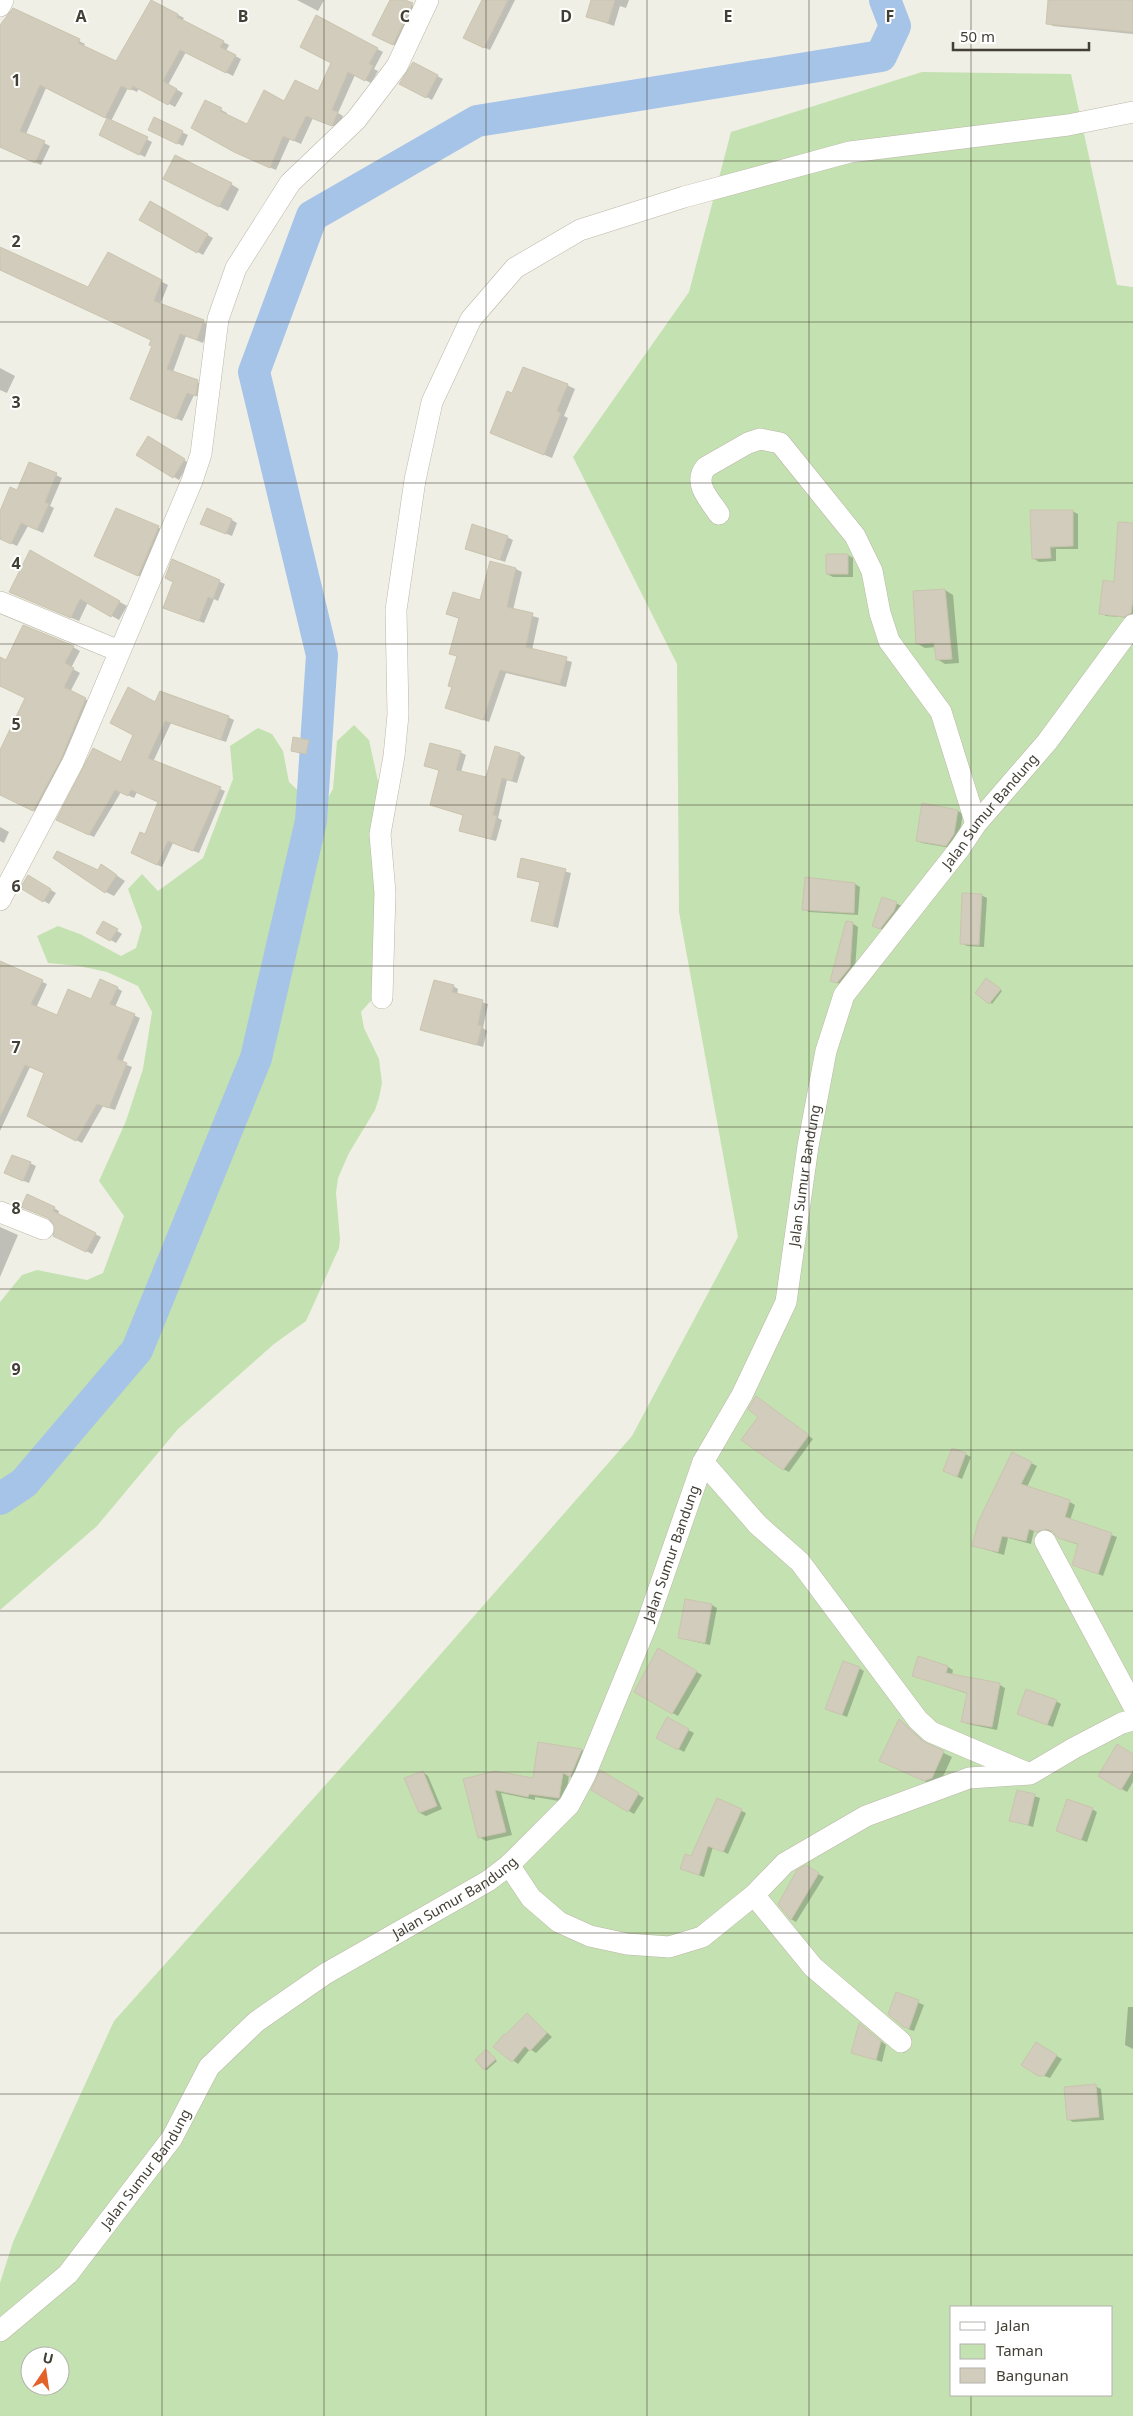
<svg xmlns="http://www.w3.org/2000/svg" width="1133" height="2416" font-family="'Noto Sans',sans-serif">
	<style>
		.green { fill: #c4e1b1; fill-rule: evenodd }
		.shadow { fill: #0003 }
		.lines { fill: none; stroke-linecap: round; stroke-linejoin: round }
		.river { stroke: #a6c3e8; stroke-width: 32 }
		.building { fill: #d1ccbb; stroke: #cbc4af }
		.street-casing { stroke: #bbb7a8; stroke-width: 22 }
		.street { stroke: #fff; stroke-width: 21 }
		.grid { fill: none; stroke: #423f35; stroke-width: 1; stroke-opacity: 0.55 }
		.labels { text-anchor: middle; stroke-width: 4; stroke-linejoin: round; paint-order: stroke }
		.street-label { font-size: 14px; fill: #423f35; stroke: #fff }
		.grid-label { font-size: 16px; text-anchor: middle; font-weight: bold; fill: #423f35; stroke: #fff; stroke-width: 4; stroke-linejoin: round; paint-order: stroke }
	</style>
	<rect width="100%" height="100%" fill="#f0efe5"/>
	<!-- green -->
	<path class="green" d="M 922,72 L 1071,74 L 1117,285 L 1133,287 L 1133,2416 L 0,2416 L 0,2283 L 13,2242 L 114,2021 L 354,1753 L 632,1436 L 738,1237 L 679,912 L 677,664 L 573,457 L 689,292 L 731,132 ZM 952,2307 L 1112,2307 L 1112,2395 L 952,2395 ZM 30,2356 L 60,2356 L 60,2386 L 30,2386 Z
		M 354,725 L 369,740 L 379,786 L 376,995 L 361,1012 L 364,1028 L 379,1059 L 382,1083 L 379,1098 L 375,1110 L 349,1153 L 338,1178 L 336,1193 L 340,1239 L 339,1248 L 306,1321 L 274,1344 L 178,1429 L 97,1526 L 0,1610 L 0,1302 L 22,1275 L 37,1270 L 87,1280 L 103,1273 L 124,1216 L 99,1181 L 126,1121 L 143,1069 L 152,1012 L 138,986 L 107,972 L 79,966 L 48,963 L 37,936 L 58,926 L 80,934 L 121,956 L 136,948 L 142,927 L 128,889 L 142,874 L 158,891 L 203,858 L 233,779 L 230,746 L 258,728 L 272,734 L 283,751 L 289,782 L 304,796 L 324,805 L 333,789 L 337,741 Z"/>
	<!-- shadow -->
	<path class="shadow" d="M 297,0 L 324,0 L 318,11 Z
		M 391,0 L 403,0 L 417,8 L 399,47 L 379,38 Z
		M 483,0 L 515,0 L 490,50 L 470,41 Z
		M 592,0 L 629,0 L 626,8 L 620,6 L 614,26 L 587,16 Z
		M 1050,0 L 1133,0 L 1133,34 L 1053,26 L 1047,23 Z
		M 151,1 L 184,18 L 182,21 L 229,45 L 226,51 L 241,59 L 233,76 L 186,52 L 168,85 L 183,93 L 175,107 L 139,88 L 137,92 L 128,88 L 111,121 L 152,142 L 145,157 L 105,138 L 108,119 L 46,88 L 26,134 L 50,146 L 41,165 L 0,147 L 0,27 L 79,41 L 85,44 L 83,47 L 117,63 Z
		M 317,17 L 383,52 L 374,69 L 378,71 L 371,83 L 355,75 L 338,113 L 343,116 L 338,128 L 313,118 L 301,144 L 290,139 L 276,170 L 241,155 L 205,101 L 227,113 L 226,115 L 248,126 L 285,102 L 319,93 L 332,63 Z
		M 413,63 L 443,79 L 432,100 L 401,83 Z
		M 154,119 L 188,135 L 183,146 L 154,132 Z
		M 173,183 L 231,184 L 239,189 L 228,211 Z
		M 150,202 L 213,238 L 203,255 L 141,219 Z
		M 0,249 L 88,289 L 109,254 L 168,285 L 160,305 L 210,325 L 203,343 L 186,336 L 173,372 L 204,385 L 202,398 L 194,395 L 182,421 L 137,402 L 153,346 L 153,340 L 0,269 Z
		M 0,368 L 15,376 L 7,393 L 0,390 Z
		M 567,385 L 575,389 L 564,416 L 568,418 L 552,458 L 499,436 L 513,395 Z
		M 148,438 L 189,463 L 179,480 L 138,455 Z
		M 56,475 L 62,478 L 50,506 L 54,508 L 43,533 L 28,526 L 17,546 L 0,538 L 0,514 L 18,492 Z
		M 117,509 L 164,530 L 144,578 L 101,559 Z
		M 1072,511 L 1078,514 L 1078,549 L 1056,549 L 1056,561 L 1039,562 L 1033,558 Z
		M 232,520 L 237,523 L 232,536 L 207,526 Z
		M 1133,523 L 1133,618 L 1106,616 L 1101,613 L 1115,583 Z
		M 507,537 L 513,540 L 505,562 L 466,548 Z
		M 30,552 L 127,606 L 119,620 L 88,602 L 79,621 L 10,592 Z
		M 848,555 L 853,558 L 853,577 L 833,577 L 827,574 Z
		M 173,561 L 225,584 L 218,601 L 214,599 L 204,623 L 170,610 L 175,582 Z
		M 516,569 L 522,572 L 513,610 L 539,618 L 532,650 L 572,662 L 566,687 L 506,673 L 489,722 L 447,707 L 458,657 L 451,653 L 460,619 L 447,614 L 481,602 Z
		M 945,590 L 953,595 L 959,663 L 945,664 L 937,659 L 936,647 L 925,648 L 918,644 Z
		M 73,647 L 80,651 L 71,668 L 80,673 L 70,692 L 93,703 L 40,814 L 0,794 L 0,752 L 27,698 L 0,685 L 0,658 L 6,661 Z
		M 156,703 L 228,717 L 234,720 L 226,742 L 171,723 L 153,762 L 225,791 L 199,853 L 173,843 L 162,867 L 137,856 L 159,802 L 137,792 L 134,798 L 121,792 L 94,837 L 63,823 L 121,763 Z
		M 308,741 L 311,742 L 309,755 L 292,751 Z
		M 460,752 L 466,755 L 461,772 L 487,779 L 520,754 L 525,757 L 517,783 L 507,780 L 498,818 L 502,820 L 496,841 L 466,833 L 461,830 L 465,816 L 431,805 L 440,771 L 426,766 Z
		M 923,804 L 958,811 L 963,814 L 959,837 L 951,848 L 922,843 L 917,840 Z
		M 0,827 L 9,832 L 4,843 L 0,841 Z
		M 522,860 L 571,873 L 558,928 L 533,920 L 541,883 L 518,876 Z
		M 110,871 L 125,881 L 114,896 L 106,892 Z
		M 28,876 L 56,893 L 49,904 L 22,888 Z
		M 806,878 L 855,884 L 860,887 L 858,915 L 809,912 L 804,909 Z
		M 981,895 L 987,898 L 984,947 L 967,946 L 961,943 Z
		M 883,898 L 902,906 L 886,931 L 879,928 Z
		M 103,922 L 122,934 L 116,943 L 97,932 Z
		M 852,923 L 858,927 L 855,970 L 843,985 L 832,981 Z
		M 0,963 L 47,984 L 36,1008 L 57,1017 L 117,988 L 122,991 L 115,1007 L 140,1018 L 122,1063 L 132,1067 L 115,1110 L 103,1106 L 82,1143 L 34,1119 L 45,1073 L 30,1067 L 0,1131 Z
		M 986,980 L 1002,991 L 992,1004 L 976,993 Z
		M 453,986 L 458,989 L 457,995 L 488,1004 L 483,1028 L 487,1031 L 483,1047 L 421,1029 Z
		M 30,1163 L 36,1166 L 29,1183 L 11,1176 Z
		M 54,1208 L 59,1211 L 58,1215 L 101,1237 L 92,1254 L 60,1238 L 57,1226 L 50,1218 Z
		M 0,1227 L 18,1235 L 0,1277 Z
		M 761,1401 L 813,1439 L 789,1472 L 783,1469 L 760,1417 Z
		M 965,1454 L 971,1457 L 962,1479 L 944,1471 Z
		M 1013,1454 L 1037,1466 L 1027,1487 L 1070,1502 L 1075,1505 L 1070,1520 L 1117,1537 L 1103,1576 L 1074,1564 L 1079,1545 L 1064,1540 L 1052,1531 L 1044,1534 L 1034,1531 L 1031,1544 L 1008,1538 L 1004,1555 L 974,1546 Z
		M 686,1600 L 712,1605 L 717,1608 L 710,1645 L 679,1638 Z
		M 658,1650 L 702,1675 L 678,1716 L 635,1692 Z
		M 919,1658 L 948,1667 L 953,1670 L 952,1675 L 1000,1685 L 1005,1688 L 997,1730 L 968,1724 L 963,1721 L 968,1694 L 913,1675 Z
		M 859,1668 L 864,1671 L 847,1717 L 832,1711 Z
		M 1056,1701 L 1061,1704 L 1053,1727 L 1019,1714 Z
		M 667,1719 L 694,1733 L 684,1752 L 657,1737 Z
		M 900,1720 L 929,1746 L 952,1757 L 940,1783 L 933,1785 L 889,1765 Z
		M 540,1744 L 582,1750 L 588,1754 L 577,1780 L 569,1776 L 565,1802 L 535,1797 L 535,1800 L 501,1793 L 512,1835 L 486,1841 L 479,1837 L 465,1780 L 534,1780 Z
		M 1133,1755 L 1133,1782 L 1127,1792 L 1099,1776 Z
		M 423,1772 L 428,1776 L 442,1809 L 426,1816 L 420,1813 L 406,1779 Z
		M 601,1772 L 644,1798 L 634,1814 L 593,1790 Z
		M 1018,1791 L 1040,1798 L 1033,1827 L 1011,1820 Z
		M 718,1800 L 746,1813 L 728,1854 L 713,1847 L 704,1877 L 681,1869 L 692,1858 Z
		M 1092,1809 L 1097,1812 L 1087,1842 L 1057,1831 Z
		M 806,1867 L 824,1877 L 796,1922 L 791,1919 Z
		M 897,1994 L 924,2005 L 914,2031 L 908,2029 Z
		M 1128,2007 L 1133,2007 L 1133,2049 L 1125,2045 Z
		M 527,2014 L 552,2037 L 536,2053 L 530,2049 L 518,2064 L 495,2047 Z
		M 860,2025 L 886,2045 L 882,2062 L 853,2052 Z
		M 1036,2044 L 1062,2059 L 1050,2078 L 1039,2074 Z
		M 488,2052 L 497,2061 L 487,2070 L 485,2069 Z
		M 1095,2086 L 1101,2089 L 1104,2120 L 1073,2122 L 1068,2119 Z"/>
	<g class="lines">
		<!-- river -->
		<path class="river" d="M 0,1499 L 24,1483 L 137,1350 L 256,1058 L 311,821 L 322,655 L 254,372 L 312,216 L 477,121 L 881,56 L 895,26 L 885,0"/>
	</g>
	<!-- building -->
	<path class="building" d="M 151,0 L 178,14 L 177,17 L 224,41 L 220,47 L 236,55 L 226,73 L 180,50 L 163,81 L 177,89 L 168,105 L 133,86 L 131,90 L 121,86 L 105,118 L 40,85 L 20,131 L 45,141 L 35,163 L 0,147 L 0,25 L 13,8 L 80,39 L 78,43 L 116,61 Z
		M 390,0 L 405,0 L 413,3 L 393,45 L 372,35 Z
		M 482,0 L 508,0 L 484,48 L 463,38 Z
		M 591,0 L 615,0 L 608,23 L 586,17 Z
		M 1048,0 L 1133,0 L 1133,32 L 1046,24 Z
		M 316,15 L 378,48 L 369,64 L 373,66 L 365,81 L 348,72 L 332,110 L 338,112 L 332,126 L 306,116 L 294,141 L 283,136 L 270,168 L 234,152 L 191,128 L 205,100 L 222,108 L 220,111 L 247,124 L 264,90 L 284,101 L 295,80 L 318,91 L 331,63 L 300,47 Z
		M 413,62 L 438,75 L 426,98 L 399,84 Z
		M 154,117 L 183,131 L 177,144 L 148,130 Z
		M 107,118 L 148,137 L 139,155 L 99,135 Z
		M 175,155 L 232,183 L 219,207 L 163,179 Z
		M 150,201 L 208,234 L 197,253 L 139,220 Z
		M 0,247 L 88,287 L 108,252 L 162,280 L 154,301 L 204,320 L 197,340 L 180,334 L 167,369 L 198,380 L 196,396 L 187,393 L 176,419 L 130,399 L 152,346 L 149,345 L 151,340 L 0,270 Z
		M 523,367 L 568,384 L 557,411 L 561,413 L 544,455 L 490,433 L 507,391 L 512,393 Z
		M 148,436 L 185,459 L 173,478 L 136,455 Z
		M 29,462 L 57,473 L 45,502 L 49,504 L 37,530 L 21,523 L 11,544 L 0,539 L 0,511 L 10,487 L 17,490 Z
		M 116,508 L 159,526 L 138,576 L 94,556 Z
		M 207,508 L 232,519 L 226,534 L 200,524 Z
		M 1030,510 L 1073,510 L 1073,546 L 1050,547 L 1051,558 L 1032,559 Z
		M 1118,522 L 1133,523 L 1133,598 L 1131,613 L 1124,617 L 1099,614 L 1103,580 L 1114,582 Z
		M 472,524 L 508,536 L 500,560 L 465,549 Z
		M 30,550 L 120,601 L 111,617 L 80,599 L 71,618 L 9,592 Z
		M 826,554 L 848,554 L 848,574 L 826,574 Z
		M 172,559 L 220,580 L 213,599 L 208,597 L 199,621 L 163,608 L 173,582 L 165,578 Z
		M 490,561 L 516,568 L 507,607 L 533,613 L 526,647 L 567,657 L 560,684 L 500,670 L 483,720 L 445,708 L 452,687 L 448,686 L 457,656 L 449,654 L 459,618 L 446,614 L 453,592 L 480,600 Z
		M 945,589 L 952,659 L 936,660 L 934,643 L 916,644 L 913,591 Z
		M 23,625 L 74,646 L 65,663 L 74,668 L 64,687 L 86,698 L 62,757 L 33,811 L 0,795 L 0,750 L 25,698 L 0,686 L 0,657 L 6,660 Z
		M 128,687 L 155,702 L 160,691 L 229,716 L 221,740 L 165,721 L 148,758 L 221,787 L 193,851 L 168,841 L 157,865 L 131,853 L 140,832 L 145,834 L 158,802 L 131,790 L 128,796 L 115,790 L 89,835 L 56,820 L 93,748 L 121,762 L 133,735 L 110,723 Z
		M 293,737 L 309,740 L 306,754 L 291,751 Z
		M 430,743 L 461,751 L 456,770 L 486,777 L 495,746 L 520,753 L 512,781 L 502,778 L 493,815 L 497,816 L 491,839 L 459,831 L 463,815 L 430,805 L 439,770 L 424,766 Z
		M 922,803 L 958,810 L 954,834 L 946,846 L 916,841 Z
		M 57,851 L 98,870 L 101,864 L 117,875 L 105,893 L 53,858 Z
		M 521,858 L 566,869 L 553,926 L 531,921 L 540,882 L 517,877 Z
		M 28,875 L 51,889 L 43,902 L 20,888 Z
		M 805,877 L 855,883 L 854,913 L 802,910 Z
		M 962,893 L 982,894 L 979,945 L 960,944 Z
		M 882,897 L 897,902 L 894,911 L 880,929 L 872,926 Z
		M 103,921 L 118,929 L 110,941 L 96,933 Z
		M 846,921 L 853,922 L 850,967 L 837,983 L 830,981 Z
		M 0,961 L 43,980 L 31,1004 L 57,1015 L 68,989 L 91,999 L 100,979 L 118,987 L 110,1004 L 135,1014 L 117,1059 L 127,1063 L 109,1108 L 97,1104 L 76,1141 L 27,1116 L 44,1073 L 25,1065 L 0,1117 Z
		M 986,978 L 1001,989 L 989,1004 L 975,993 Z
		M 434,980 L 454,985 L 452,992 L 483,1000 L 478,1025 L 482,1026 L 477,1045 L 420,1030 Z
		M 12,1155 L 31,1162 L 23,1181 L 4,1173 Z
		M 27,1194 L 55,1207 L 53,1211 L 96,1233 L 86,1252 L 53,1236 L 55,1227 L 48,1218 L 21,1207 Z
		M 756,1396 L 809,1435 L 783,1470 L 741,1440 L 758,1417 L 748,1409 Z
		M 952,1448 L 966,1453 L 957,1477 L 943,1471 Z
		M 1012,1452 L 1032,1462 L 1021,1484 L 1070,1500 L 1065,1517 L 1112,1533 L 1098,1574 L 1072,1565 L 1078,1544 L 1058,1538 L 1052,1531 L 1046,1529 L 1037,1532 L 1029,1529 L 1026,1541 L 1002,1536 L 998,1552 L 972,1546 L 978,1522 Z
		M 685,1599 L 712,1604 L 705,1643 L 678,1638 Z
		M 658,1648 L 697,1671 L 672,1714 L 634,1692 Z
		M 918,1656 L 948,1666 L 946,1673 L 1000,1683 L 992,1727 L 961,1722 L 967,1693 L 912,1676 Z
		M 843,1661 L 860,1667 L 842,1715 L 825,1709 Z
		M 1026,1689 L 1057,1700 L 1047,1725 L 1017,1714 Z
		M 667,1717 L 689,1729 L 678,1750 L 656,1738 Z
		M 899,1719 L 923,1741 L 944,1751 L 932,1778 L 924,1781 L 879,1761 Z
		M 538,1742 L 582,1749 L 570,1777 L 563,1773 L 559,1798 L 529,1794 L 528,1797 L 495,1790 L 506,1832 L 478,1838 L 463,1779 L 495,1771 L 533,1778 Z
		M 1117,1744 L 1133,1754 L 1133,1770 L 1121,1790 L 1098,1776 Z
		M 600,1770 L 639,1793 L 628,1812 L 591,1790 Z
		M 423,1771 L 437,1806 L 419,1813 L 404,1778 Z
		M 1017,1790 L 1035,1794 L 1028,1825 L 1009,1821 Z
		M 717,1798 L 742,1809 L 723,1852 L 708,1846 L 699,1875 L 680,1869 L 685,1854 L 691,1856 Z
		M 1067,1799 L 1093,1808 L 1081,1840 L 1056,1831 Z
		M 806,1865 L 819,1873 L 791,1920 L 778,1904 L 797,1870 Z
		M 896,1992 L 919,2000 L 909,2029 L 902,2026 L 888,2014 Z
		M 527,2013 L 547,2033 L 530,2051 L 525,2046 L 512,2062 L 493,2047 L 504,2034 L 505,2035 Z
		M 859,2023 L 881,2041 L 876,2060 L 851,2053 Z
		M 1036,2042 L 1057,2055 L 1044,2076 L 1038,2076 L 1021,2065 Z
		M 486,2049 L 496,2059 L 484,2070 L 475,2060 Z
		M 1096,2084 L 1099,2117 L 1067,2120 L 1064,2087 Z"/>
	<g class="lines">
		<!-- street casing -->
		<g class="street-casing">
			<g id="street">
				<path d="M 0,6 L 3,0"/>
				<path d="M 719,514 C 710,500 692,483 706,467 L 748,443 L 760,439 L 780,443 L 855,536 L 872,571 L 880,613 L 889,641 L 941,712 L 976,824"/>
				<path d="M 0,602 L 119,651"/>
				<path d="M 0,900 L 73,762 L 192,481 L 201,454 L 218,319 L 236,268 L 290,183 L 356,120 L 397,66 L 428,0"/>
				<path d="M 382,998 L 385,893 L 380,834 L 394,756 L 398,715 L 396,610 L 415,480 L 432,402 L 471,319 L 515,268 L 580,230 L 684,197 L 850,152 L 1068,125 L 1133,112"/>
				<path d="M 0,1212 L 43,1229"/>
				<path d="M 703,1462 L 758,1525 L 800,1562 L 918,1720 L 931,1732 L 1025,1772"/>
				<path d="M 1045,1541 L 1133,1705"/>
				<path d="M 509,1865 L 531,1898 L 559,1922 L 590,1936 L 627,1944 L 669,1947 L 702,1937 L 754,1895 L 785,1863 L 866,1816 L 969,1778 L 1030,1774 L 1074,1748 L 1122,1723 L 1133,1720"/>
				<path d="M 754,1895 L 813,1967 L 901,2042"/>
				<path id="s1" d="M 0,2331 L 68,2274 L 172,2138 L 209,2067 L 256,2022 L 325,1974 L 488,1881 L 509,1865 L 569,1805 L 585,1775 L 646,1626 L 703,1462 L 742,1395 L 786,1302 L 808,1146 L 826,1051 L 844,995 L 960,848 L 976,824 L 1047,742 L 1133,625"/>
			</g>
		</g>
		<!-- street -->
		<use href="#street" class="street"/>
	</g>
	<!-- grid -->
	<path class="grid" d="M 162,0 L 162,2416M 324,0 L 324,2416M 486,0 L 486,2416M 647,0 L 647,2416M 809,0 L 809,2416M 971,0 L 971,2307M 0,161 L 1133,161M 0,322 L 1133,322M 0,483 L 1133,483M 0,644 L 1133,644M 0,805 L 1133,805M 0,966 L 1133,966M 0,1127 L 1133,1127M 0,1289 L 1133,1289M 0,1450 L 1133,1450M 0,1611 L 1133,1611M 0,1772 L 1133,1772M 0,1933 L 1133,1933M 0,2094 L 1133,2094M 0,2255 L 1133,2255M 971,2395 L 971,2416"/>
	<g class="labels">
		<!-- street labels -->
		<g class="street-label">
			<text dy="5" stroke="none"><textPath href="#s1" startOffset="1885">Jalan Sumur Bandung</textPath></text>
			<text dy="5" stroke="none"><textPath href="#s1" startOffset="1465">Jalan Sumur Bandung</textPath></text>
			<text dy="5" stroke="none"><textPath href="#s1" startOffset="1060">Jalan Sumur Bandung</textPath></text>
			<text dy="5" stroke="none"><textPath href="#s1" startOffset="640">Jalan Sumur Bandung</textPath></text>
			<text dy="5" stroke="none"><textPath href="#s1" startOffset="220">Jalan Sumur Bandung</textPath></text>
		</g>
	</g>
	<g class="grid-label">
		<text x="81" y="22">A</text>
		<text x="243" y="22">B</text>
		<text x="405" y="22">C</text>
		<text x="566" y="22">D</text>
		<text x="728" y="22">E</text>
		<text x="890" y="22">F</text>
		<text x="16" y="86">1</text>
		<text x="16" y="247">2</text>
		<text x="16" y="408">3</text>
		<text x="16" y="569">4</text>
		<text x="16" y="730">5</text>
		<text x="16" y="892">6</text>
		<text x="16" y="1053">7</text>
		<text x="16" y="1214">8</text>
		<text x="16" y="1375">9</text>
	</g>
	<!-- legend -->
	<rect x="950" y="2306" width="162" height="90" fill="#ffffff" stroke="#b3b2ae"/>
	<rect x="960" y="2322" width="25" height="8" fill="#ffffff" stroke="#b3b2ae"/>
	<text x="996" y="2331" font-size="15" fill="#423f35">Jalan</text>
	<rect x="960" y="2344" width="25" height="15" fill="#c4e1b1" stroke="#b3b2ae"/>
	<text x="996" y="2356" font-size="15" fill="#423f35">Taman</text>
	<rect x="960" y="2368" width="25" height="15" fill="#d1ccbb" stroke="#b3b2ae"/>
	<text x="996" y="2381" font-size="15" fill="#423f35">Bangunan</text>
	<!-- north arrow -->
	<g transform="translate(45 2371) rotate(13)"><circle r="24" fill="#ffffff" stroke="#b3b2ae"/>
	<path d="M0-4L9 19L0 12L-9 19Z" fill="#e36229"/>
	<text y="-8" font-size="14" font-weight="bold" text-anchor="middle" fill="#423f35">U</text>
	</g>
	<!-- scale -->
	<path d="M953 42v8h136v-8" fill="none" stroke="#423f35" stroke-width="2.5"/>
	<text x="960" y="42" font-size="15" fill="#423f35" stroke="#ffffff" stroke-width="4" paint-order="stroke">50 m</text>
</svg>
